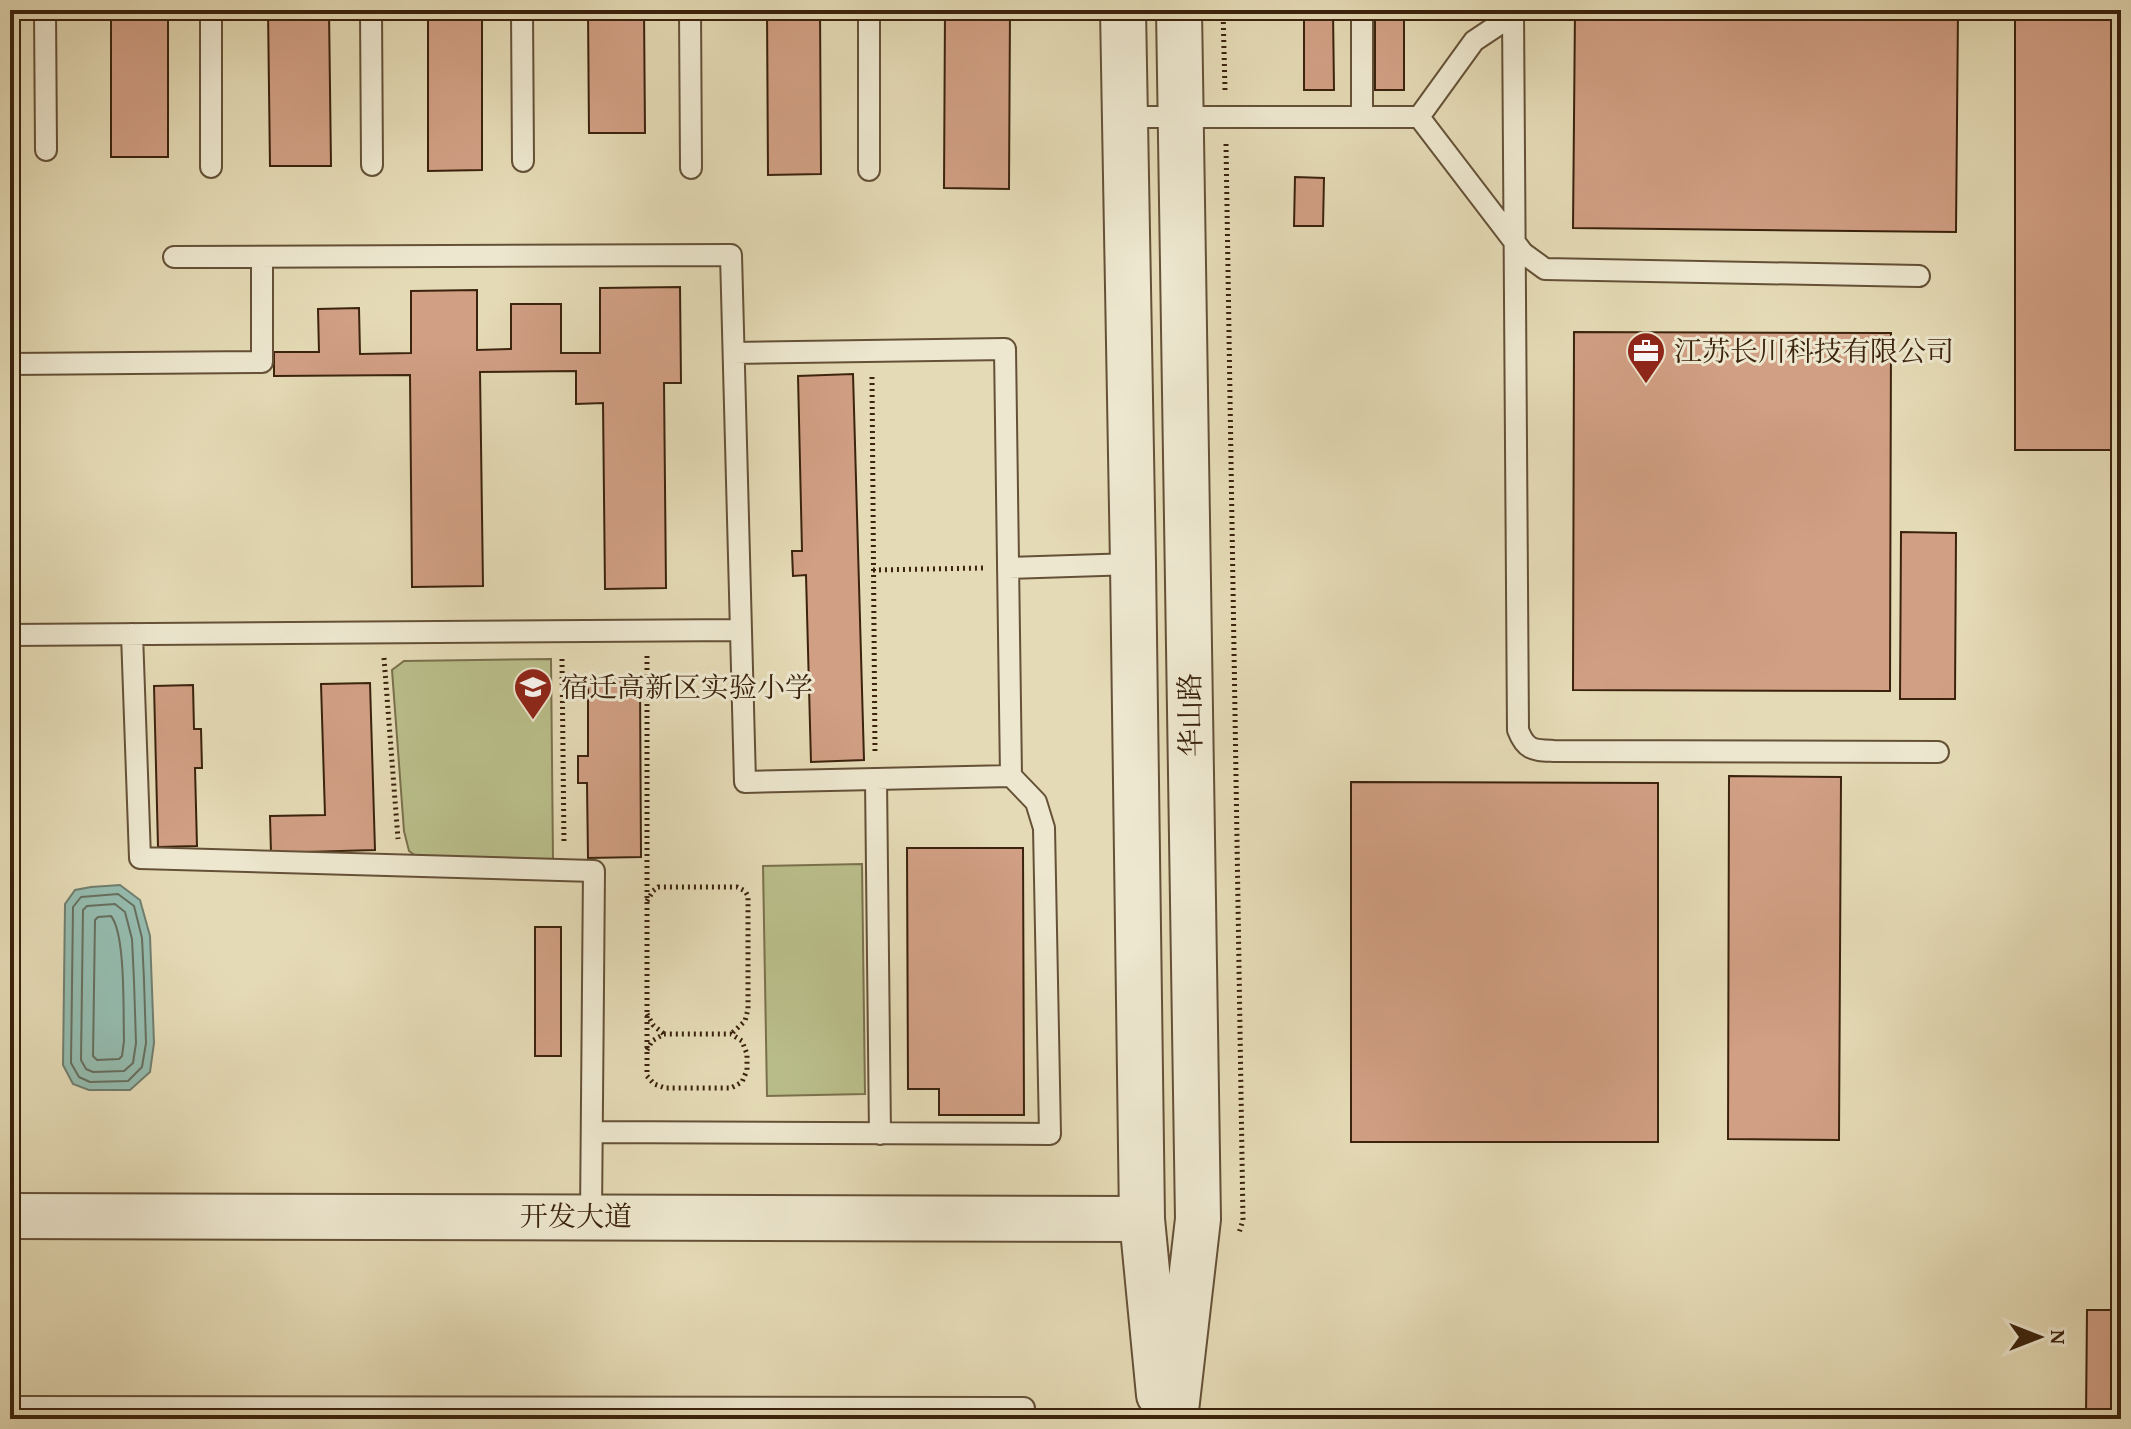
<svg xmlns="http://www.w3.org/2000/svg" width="2131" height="1429" font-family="'Gentium Book Plus','Noto Serif SC',serif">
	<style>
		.green { fill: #b9be8a; stroke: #7a704c; stroke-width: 2 }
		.water { fill: #95bbae; stroke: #717e6e; stroke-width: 2 }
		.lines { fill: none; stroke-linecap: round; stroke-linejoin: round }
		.shore { stroke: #686f5e; stroke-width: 2 }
		.building { fill: #d19f84; stroke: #3b230d; stroke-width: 2 }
		.service-casing { stroke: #655137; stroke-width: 24 }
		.tertiary-casing { stroke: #655137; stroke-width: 48 }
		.path { stroke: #3b230d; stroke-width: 5; stroke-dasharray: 2 4; stroke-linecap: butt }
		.service { stroke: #ede7cf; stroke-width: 20 }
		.tertiary { stroke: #ede7cf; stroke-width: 44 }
		.labels { text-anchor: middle; stroke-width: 6; stroke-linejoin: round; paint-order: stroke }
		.poi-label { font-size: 28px; fill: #3b230d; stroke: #ede7cf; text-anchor: start }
		.street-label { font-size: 28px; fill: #3b230d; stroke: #ede7cf }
	</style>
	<rect width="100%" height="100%" fill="#e4dab5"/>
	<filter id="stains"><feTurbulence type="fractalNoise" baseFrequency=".0025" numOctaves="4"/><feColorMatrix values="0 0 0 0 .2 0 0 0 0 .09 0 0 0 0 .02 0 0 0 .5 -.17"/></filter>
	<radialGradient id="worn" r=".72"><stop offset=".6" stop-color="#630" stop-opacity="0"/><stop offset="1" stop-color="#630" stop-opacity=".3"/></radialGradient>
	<!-- green -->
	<path class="green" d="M 551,659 L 553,860 L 416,856 L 409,851 L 404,831 L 392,670 L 404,661 Z
		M 862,864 L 865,1094 L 767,1096 L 763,866 Z"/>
	<!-- water -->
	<path class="water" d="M 120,885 L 140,900 L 150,936 L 154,1043 L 150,1072 L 130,1090 L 89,1090 L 73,1084 L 63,1065 L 65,904 L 75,890 L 91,887 Z"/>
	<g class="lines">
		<!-- shore -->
		<path class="shore" d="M 118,894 L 134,906 L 142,938 L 144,980 L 146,1043 L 142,1067 L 128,1081 L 90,1082 L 79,1077 L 71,1063 L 73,907 L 81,897 Z
			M 115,904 L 125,912 L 132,939 L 134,981 L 136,1043 L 133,1063 L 124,1071 L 93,1072 L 86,1069 L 81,1060 L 83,910 L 87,906 Z
			M 111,916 C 126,934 123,1015 124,1041 L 122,1056 L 119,1059 L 97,1060 L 93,1056 L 95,920 L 98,917 Z"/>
	</g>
	<!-- building -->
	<path class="building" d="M 111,10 L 168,10 L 168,157 L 111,157 Z
		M 268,10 L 329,10 L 331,166 L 270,166 Z
		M 428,10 L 482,10 L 482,170 L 428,171 Z
		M 588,10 L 644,10 L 645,133 L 589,133 Z
		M 767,10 L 820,10 L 821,174 L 768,175 Z
		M 945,10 L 1010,10 L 1009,189 L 944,188 Z
		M 1304,10 L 1333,10 L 1334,90 L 1304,90 Z
		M 1375,10 L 1404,10 L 1404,90 L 1375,90 Z
		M 1575,10 L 1958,10 L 1956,232 L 1573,228 Z
		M 2015,10 L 2121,10 L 2121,450 L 2015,450 Z
		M 1295,177 L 1324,178 L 1323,226 L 1294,226 Z
		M 680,287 L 681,383 L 664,383 L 666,588 L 605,589 L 603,403 L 576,404 L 576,371 L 480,372 L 483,586 L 412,587 L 410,375 L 274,376 L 274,352 L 319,352 L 318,309 L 359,308 L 360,354 L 411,353 L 411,291 L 477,290 L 477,350 L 511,349 L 511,304 L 561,304 L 561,353 L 600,353 L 600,288 Z
		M 1574,332 L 1891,333 L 1890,691 L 1573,690 Z
		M 853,374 L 864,760 L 811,762 L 806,575 L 793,576 L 792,551 L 802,551 L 798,376 Z
		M 1901,532 L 1956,533 L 1955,699 L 1900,699 Z
		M 588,679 L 640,679 L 641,857 L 588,858 L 587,783 L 578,783 L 578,756 L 588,756 Z
		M 370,683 L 375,850 L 271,853 L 270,816 L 325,815 L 321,684 Z
		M 193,685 L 194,729 L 201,729 L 202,768 L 195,768 L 197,846 L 158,847 L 154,686 Z
		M 1729,776 L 1841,777 L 1839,1140 L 1728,1139 Z
		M 1351,782 L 1658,783 L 1658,1142 L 1351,1142 Z
		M 907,848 L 1023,848 L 1024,1115 L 939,1115 L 939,1089 L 908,1089 Z
		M 535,927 L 561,927 L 561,1056 L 535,1056 Z
		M 2087,1310 L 2121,1310 L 2121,1419 L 2086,1419 Z"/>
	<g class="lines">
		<!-- service casing -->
		<g class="service-casing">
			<path id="service" d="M 45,10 L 46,150
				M 211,10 L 211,167
				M 371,10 L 372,165
				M 522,10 L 523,161
				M 690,10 L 691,168
				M 869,10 L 869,170
				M 1362,10 L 1362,117
				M 1513,10 L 1518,730 C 1526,751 1534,750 1554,751 L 1938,752
				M 1125,117 L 1419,117
				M 1419,117 L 1523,253 L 1545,269 L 1919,276
				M 1419,117 L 1474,41 L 1513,15
				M 174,257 L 731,255 L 745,782 L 1011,776 L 1005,349 L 734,353
				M 10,364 L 262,362 L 262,257
				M 1008,568 L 1133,564
				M 132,634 L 140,858 L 594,871 L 591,1216
				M 10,635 L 741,630
				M 876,780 L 880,1134
				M 592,1132 L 1050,1134 L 1044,828 L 1036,802 L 1011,776
				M 10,1407 L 1024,1408 L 1023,1419"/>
		</g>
		<!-- tertiary casing -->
		<g class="tertiary-casing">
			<path id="tertiary" d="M 1123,10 L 1133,564 L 1142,1219 L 1159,1395
				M 10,1216 L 1142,1219
				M 1175,1419 L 1198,1219 L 1179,10"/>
		</g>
		<!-- path -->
		<path class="path" d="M 1223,10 L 1225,90
			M 1226,144 L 1243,1220 L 1239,1233
			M 872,377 L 875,755
			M 873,570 L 983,568
			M 647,656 C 647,796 647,936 647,1076 L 654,1084 L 665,1088 L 731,1088 L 742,1082 L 747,1070 L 747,1054 L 742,1041 L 731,1034 L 664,1034 L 652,1041 L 647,1050
			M 384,658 L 398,839
			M 562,659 L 564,845
			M 647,901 L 653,891 L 658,887 L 737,887 L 745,891 L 748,896 L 748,1009 L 745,1021 L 731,1034
			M 647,1014 L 653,1025 L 664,1034"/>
		<!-- service -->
		<use href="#service" class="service"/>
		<!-- tertiary -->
		<use href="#tertiary" class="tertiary"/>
	</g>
	<!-- icons -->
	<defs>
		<g id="office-pin" transform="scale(2)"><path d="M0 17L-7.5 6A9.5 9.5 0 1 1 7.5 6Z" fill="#8f2418" stroke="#ede7cf"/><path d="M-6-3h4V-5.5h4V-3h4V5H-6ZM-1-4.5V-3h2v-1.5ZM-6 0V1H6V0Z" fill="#fff"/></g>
		<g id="school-pin" transform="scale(2)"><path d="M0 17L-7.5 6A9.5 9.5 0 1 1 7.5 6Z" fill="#8f2418" stroke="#ede7cf"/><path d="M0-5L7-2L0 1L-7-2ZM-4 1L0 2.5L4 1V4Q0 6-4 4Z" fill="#fff"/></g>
	</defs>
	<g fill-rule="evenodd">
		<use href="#office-pin" x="1646" y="351"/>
		<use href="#school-pin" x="533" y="687"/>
	</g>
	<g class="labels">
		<!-- poi labels -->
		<g class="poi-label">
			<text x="1674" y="361">江苏长川科技有限公司</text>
			<text x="561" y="697">宿迁高新区实验小学</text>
		</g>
		<!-- street labels -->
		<g class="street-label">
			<text transform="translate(1190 715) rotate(-91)" y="10">华山路</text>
			<text x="576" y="1226">开发大道</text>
		</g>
	</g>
	<!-- margin -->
	<rect width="2131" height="1429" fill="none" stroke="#e4dab5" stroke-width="40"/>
	<rect x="12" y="12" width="2107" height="1405" fill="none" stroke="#3b230d" stroke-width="4"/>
	<rect x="20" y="20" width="2091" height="1389" fill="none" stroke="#3b230d" stroke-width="2"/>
	<!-- north arrow -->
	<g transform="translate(2039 1337) rotate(90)" stroke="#ede7cf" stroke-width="6" paint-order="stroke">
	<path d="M0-6L14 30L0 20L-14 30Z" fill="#3b230d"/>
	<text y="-12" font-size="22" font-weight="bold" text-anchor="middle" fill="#3b230d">N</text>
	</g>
	<rect width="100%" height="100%" filter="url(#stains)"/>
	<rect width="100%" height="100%" fill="url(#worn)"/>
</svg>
